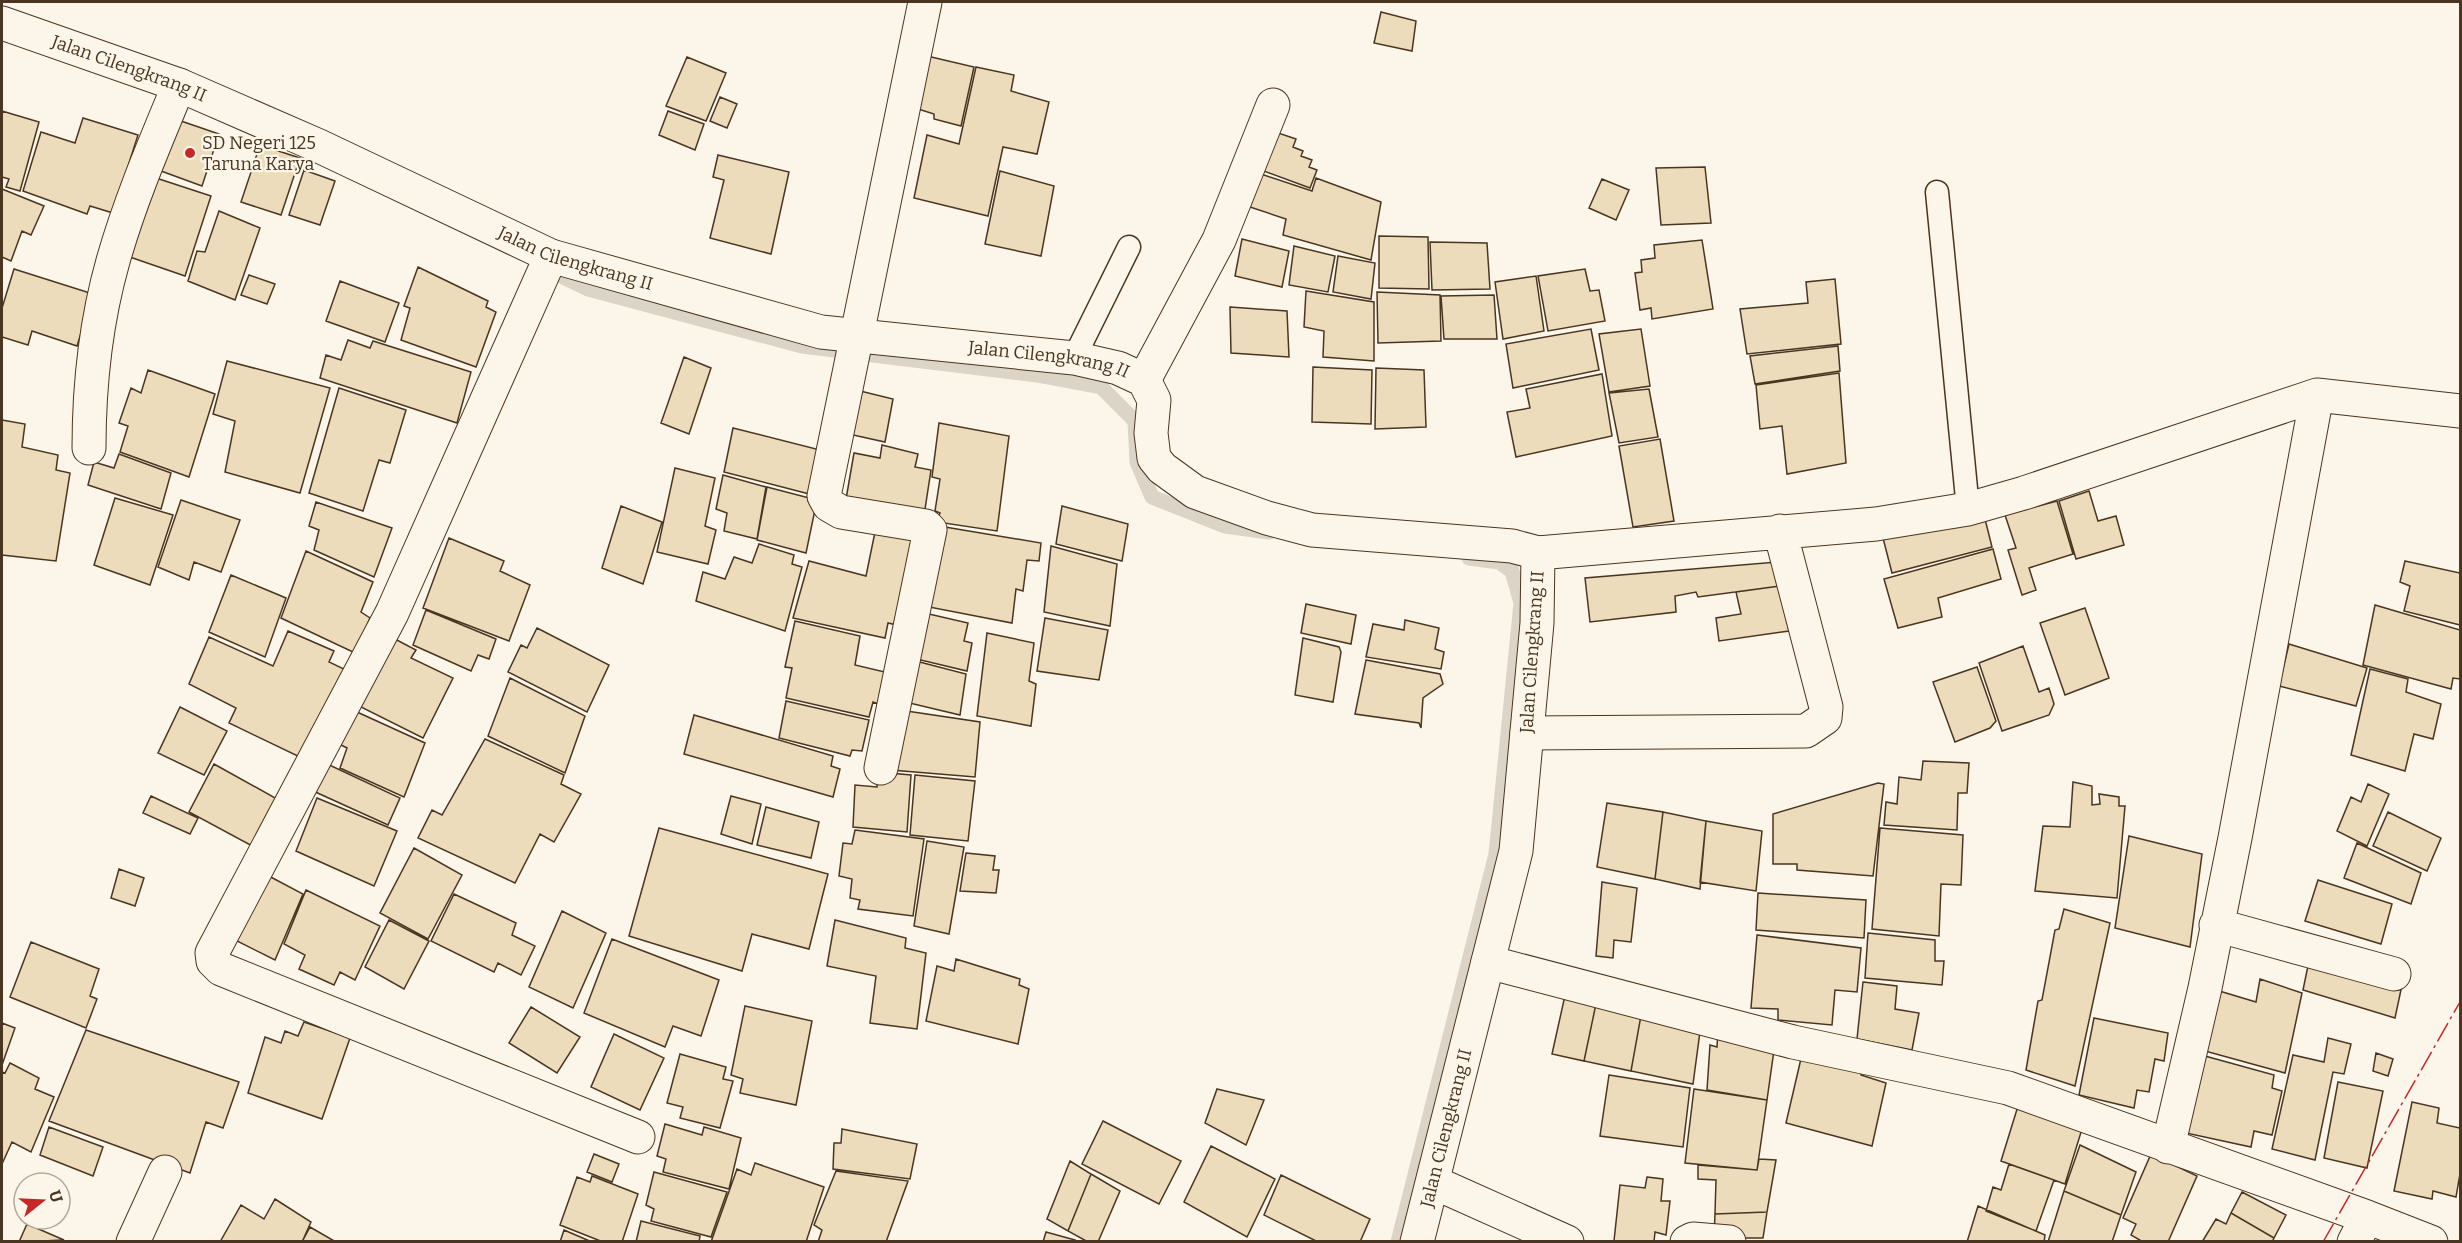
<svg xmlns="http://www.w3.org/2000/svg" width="2462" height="1243" font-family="Bitter,serif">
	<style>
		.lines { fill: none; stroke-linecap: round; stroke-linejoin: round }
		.stream { stroke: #dcd4c6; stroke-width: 15 }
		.building { fill: #ecdcbc; stroke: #4a3520; stroke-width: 1.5 }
		.lane-casing { stroke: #4a3520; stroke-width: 25 }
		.street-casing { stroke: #4a3520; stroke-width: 35 }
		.secondary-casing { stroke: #4a3520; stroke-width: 35 }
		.lane { stroke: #fbf6e9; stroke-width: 22 }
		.street { stroke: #fbf6e9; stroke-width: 33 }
		.secondary { stroke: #fbf6e9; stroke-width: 33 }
		.power { stroke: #c62828; stroke-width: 1.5; stroke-dasharray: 21 4.5 3 4.5; stroke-linecap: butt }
		.poi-dot { fill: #c62828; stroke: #fbf6e9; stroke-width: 2 }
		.labels { text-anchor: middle; stroke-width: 4.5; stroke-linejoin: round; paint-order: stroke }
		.street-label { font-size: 18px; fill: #4a3520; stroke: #fbf6e9 }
		.poi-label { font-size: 18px; fill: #4a3520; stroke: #fbf6e9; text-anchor: start }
	</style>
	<rect width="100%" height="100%" fill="#fbf6e9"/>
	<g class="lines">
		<!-- stream -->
		<path class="stream" d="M 557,274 L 588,289 L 802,346 L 843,351
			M 865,354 L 1037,375 L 1101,387 L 1135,421 L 1137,462 L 1152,497 L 1225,526 L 1269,532
			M 1398,1242 L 1496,854 L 1521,603 L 1512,571 L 1499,562 L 1469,558"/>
	</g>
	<!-- building -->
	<path class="building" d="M 1381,12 L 1416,21 L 1412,51 L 1374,43 Z
		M 927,56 L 974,67 L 961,126 L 934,119 L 934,114 L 915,108 Z
		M 687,57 L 726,73 L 706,121 L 666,106 Z
		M 976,67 L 1014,75 L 1011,91 L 1049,102 L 1037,154 L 1003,147 L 988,216 L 914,198 L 927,135 L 959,144 Z
		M 720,97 L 737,104 L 727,128 L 710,121 Z
		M 2,111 L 39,122 L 20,191 L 6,187 L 9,179 L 2,177 Z
		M 668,111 L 704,124 L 695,150 L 659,135 Z
		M 83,118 L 138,135 L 113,213 L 90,206 L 87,214 L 23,191 L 41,132 L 75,143 Z
		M 178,120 L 219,134 L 202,186 L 161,171 Z
		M 1269,130 L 1296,139 L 1293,147 L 1303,151 L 1301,156 L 1312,160 L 1309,167 L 1317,170 L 1310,188 L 1261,170 Z
		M 260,145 L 300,158 L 281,215 L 241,202 Z
		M 718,155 L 789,172 L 771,254 L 710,238 L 724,180 L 713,177 Z
		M 1705,167 L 1711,223 L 1661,225 L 1656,168 Z
		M 304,170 L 335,181 L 320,225 L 289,215 Z
		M 1000,171 L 1054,186 L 1041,256 L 985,244 Z
		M 1261,174 L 1312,191 L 1316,178 L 1381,202 L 1371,260 L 1283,235 L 1286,219 L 1250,207 Z
		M 150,176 L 211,196 L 185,276 L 124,255 Z
		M 1602,179 L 1629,190 L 1616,220 L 1589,208 Z
		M 2,189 L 44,206 L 31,235 L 22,231 L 11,261 L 2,257 Z
		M 219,211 L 260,228 L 235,300 L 188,281 L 197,251 L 205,252 Z
		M 1379,236 L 1428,237 L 1429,289 L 1379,288 Z
		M 1242,239 L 1289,251 L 1282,287 L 1235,276 Z
		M 1702,240 L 1713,309 L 1652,319 L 1651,308 L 1640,310 L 1635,273 L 1642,272 L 1641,260 L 1655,258 L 1654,245 Z
		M 1430,242 L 1487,243 L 1490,289 L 1432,290 Z
		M 1294,246 L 1335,256 L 1328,292 L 1289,285 Z
		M 1338,256 L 1375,263 L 1371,299 L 1333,292 Z
		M 418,267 L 488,301 L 486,307 L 496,312 L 476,367 L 401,340 L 410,308 L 404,306 Z
		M 14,269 L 93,294 L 77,346 L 32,331 L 28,345 L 2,337 L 2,308 Z
		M 1585,269 L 1590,291 L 1599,290 L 1605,321 L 1548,331 L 1538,276 Z
		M 249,275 L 275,284 L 267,304 L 241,295 Z
		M 1536,276 L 1544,331 L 1503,339 L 1495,282 Z
		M 1835,279 L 1841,344 L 1747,354 L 1740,309 L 1808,303 L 1806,282 Z
		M 340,281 L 399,303 L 385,342 L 326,321 Z
		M 1306,291 L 1374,302 L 1374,361 L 1323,357 L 1324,331 L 1304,327 Z
		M 1377,292 L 1440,295 L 1441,341 L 1378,343 Z
		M 1494,295 L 1497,339 L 1444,339 L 1441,296 Z
		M 1230,307 L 1287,311 L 1289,357 L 1231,353 Z
		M 1591,329 L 1599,370 L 1513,388 L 1506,344 Z
		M 1641,329 L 1650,386 L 1609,392 L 1599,334 Z
		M 348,340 L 370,348 L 373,341 L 471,372 L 457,423 L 320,378 L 326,355 L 341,360 Z
		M 1838,346 L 1840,371 L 1755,384 L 1750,356 Z
		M 684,357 L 711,368 L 689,434 L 661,423 Z
		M 227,361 L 330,388 L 300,493 L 225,472 L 235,421 L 213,414 Z
		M 1313,367 L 1372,370 L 1371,424 L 1312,422 Z
		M 1376,368 L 1424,370 L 1426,427 L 1375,429 Z
		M 148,370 L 215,394 L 189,477 L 120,452 L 128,426 L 119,423 L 131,388 L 141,393 Z
		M 1839,373 L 1846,463 L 1787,474 L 1782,426 L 1760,429 L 1756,385 Z
		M 1602,374 L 1612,436 L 1516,457 L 1507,412 L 1530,408 L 1526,389 Z
		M 339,388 L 406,410 L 390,463 L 379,460 L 363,511 L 309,493 Z
		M 852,389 L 893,399 L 885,442 L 844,433 Z
		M 1649,389 L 1658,437 L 1619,443 L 1609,393 Z
		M 2,420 L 25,424 L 22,447 L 58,455 L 56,470 L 70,473 L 56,561 L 2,555 Z
		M 939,423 L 1009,436 L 997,531 L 937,522 L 940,513 L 935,511 L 940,479 L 932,477 Z
		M 733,428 L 824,451 L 817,496 L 724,472 Z
		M 1660,439 L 1674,521 L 1633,527 L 1619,446 Z
		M 882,445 L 918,454 L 915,467 L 931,470 L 923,522 L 845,505 L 854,453 L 880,458 Z
		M 119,454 L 171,473 L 161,509 L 88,485 L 94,462 L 114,468 Z
		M 675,468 L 715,478 L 705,526 L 716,530 L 708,564 L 657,552 Z
		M 723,475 L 766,487 L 757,539 L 724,531 L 727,513 L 716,509 Z
		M 767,487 L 817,500 L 806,553 L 757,540 Z
		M 2089,491 L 2098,521 L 2116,516 L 2124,545 L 2076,559 L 2059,501 Z
		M 115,498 L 173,515 L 150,585 L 94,565 Z
		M 181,500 L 240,520 L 221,572 L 194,562 L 189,580 L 158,567 Z
		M 2057,501 L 2073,554 L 2029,568 L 2036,590 L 2022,595 L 2008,550 L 2016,548 L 2005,515 Z
		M 316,502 L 392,528 L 374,577 L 314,550 L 319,530 L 309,526 Z
		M 621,506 L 662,522 L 643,584 L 602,568 Z
		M 1062,506 L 1128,524 L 1122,561 L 1056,544 Z
		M 1984,515 L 1992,547 L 1892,573 L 1883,538 Z
		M 945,527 L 1041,543 L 1039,561 L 1027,560 L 1023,591 L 1016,589 L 1012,623 L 929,607 Z
		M 921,528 L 905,627 L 888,623 L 885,638 L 793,618 L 809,561 L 866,576 L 875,532 Z
		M 449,538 L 504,561 L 500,571 L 530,585 L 509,641 L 423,608 Z
		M 759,544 L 794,555 L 792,564 L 802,567 L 785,631 L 696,601 L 703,572 L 725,579 L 734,557 L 752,563 Z
		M 1051,546 L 1117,564 L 1110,626 L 1044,612 Z
		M 1993,549 L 2001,579 L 1938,598 L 1942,617 L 1898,628 L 1884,579 Z
		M 306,551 L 373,582 L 361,612 L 370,618 L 355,653 L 281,618 Z
		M 2405,561 L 2460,573 L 2460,625 L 2404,611 L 2410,586 L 2400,582 Z
		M 1777,562 L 1780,586 L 1698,597 L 1696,592 L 1675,596 L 1676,612 L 1590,622 L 1585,578 Z
		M 231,575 L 286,598 L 265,657 L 209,632 Z
		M 1780,586 L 1789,631 L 1719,641 L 1716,618 L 1741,614 L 1736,592 Z
		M 1306,604 L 1356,615 L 1351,644 L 1301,633 Z
		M 2375,605 L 2460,630 L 2460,679 L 2453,678 L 2451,689 L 2363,665 Z
		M 2085,608 L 2109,678 L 2065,695 L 2040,623 Z
		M 426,610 L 496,639 L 489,659 L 478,655 L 471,671 L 413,645 Z
		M 916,611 L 968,623 L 964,641 L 972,643 L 967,671 L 908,657 Z
		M 1045,618 L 1108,630 L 1099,680 L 1037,671 Z
		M 1405,620 L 1439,628 L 1435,649 L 1444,652 L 1441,669 L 1366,657 L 1373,624 L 1404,630 Z
		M 795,621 L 860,636 L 855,665 L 889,673 L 882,705 L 873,702 L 869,717 L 786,698 L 792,668 L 785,667 Z
		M 537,628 L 609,665 L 587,712 L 508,672 L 521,645 L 527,648 Z
		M 288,631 L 334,651 L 329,662 L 346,670 L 306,760 L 229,723 L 236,708 L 189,684 L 209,637 L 273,666 Z
		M 987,633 L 1034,643 L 1029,681 L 1036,684 L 1031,726 L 977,716 Z
		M 393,638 L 416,650 L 411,658 L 453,678 L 423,738 L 359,706 Z
		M 1303,638 L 1339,647 L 1341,652 L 1333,702 L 1295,695 Z
		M 2289,644 L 2367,668 L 2356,706 L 2279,686 Z
		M 2023,646 L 2039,692 L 2049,688 L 2054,704 L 2049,715 L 2002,731 L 1979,663 Z
		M 908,659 L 966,674 L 960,715 L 901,701 Z
		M 1366,660 L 1440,674 L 1443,684 L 1423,698 L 1421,728 L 1419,723 L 1355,714 Z
		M 1977,667 L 1996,721 L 1990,728 L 1955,742 L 1933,682 Z
		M 2370,669 L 2408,679 L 2406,692 L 2441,704 L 2433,739 L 2414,734 L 2405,771 L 2351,755 Z
		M 510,678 L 585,716 L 565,773 L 488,736 Z
		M 786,701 L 869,720 L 862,751 L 852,750 L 850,756 L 779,738 Z
		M 180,707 L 227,731 L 204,775 L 158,753 Z
		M 346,707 L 425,743 L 404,797 L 340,768 L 347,748 L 331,740 Z
		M 893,709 L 980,722 L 975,777 L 891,770 Z
		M 694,715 L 833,756 L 831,766 L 840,769 L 833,797 L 684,754 Z
		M 485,739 L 564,775 L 561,784 L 581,794 L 554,842 L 540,834 L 515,883 L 418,838 L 432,810 L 442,815 Z
		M 1923,761 L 1969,763 L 1967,793 L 1958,793 L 1957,830 L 1884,825 L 1886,802 L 1897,804 L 1899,777 L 1921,780 Z
		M 323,762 L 400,798 L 388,825 L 311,790 Z
		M 214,764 L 277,799 L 254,847 L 189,812 Z
		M 878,772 L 911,775 L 907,832 L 853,827 L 855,785 L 877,787 Z
		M 915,775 L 975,781 L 968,841 L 910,835 Z
		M 2073,782 L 2092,786 L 2092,805 L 2100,804 L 2099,794 L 2119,797 L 2119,806 L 2125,806 L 2117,898 L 2035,891 L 2043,826 L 2070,827 Z
		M 1878,783 L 1884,784 L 1873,876 L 1797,870 L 1797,864 L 1773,864 L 1773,814 Z
		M 2368,784 L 2389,794 L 2367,846 L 2337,831 L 2351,797 L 2361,802 Z
		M 151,796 L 198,818 L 190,834 L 143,813 Z
		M 731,796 L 761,804 L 752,844 L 721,834 Z
		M 317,798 L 397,831 L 374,886 L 296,851 Z
		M 1607,803 L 1663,812 L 1655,879 L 1597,867 Z
		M 766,807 L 819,822 L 811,858 L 757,845 Z
		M 1663,812 L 1706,821 L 1700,889 L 1655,879 Z
		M 2388,812 L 2441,838 L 2427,871 L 2373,846 Z
		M 1706,821 L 1762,831 L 1756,891 L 1700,882 Z
		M 659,828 L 828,874 L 809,949 L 752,934 L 742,971 L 629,936 Z
		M 1880,828 L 1963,835 L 1961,885 L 1941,884 L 1939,936 L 1872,929 Z
		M 855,830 L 924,839 L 913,916 L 858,909 L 860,900 L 850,898 L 852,879 L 839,876 L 843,843 L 852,844 Z
		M 2129,836 L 2202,854 L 2190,947 L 2115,928 Z
		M 927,841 L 964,847 L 949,934 L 914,926 Z
		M 2357,843 L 2421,873 L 2411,904 L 2344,878 Z
		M 414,848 L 462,875 L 428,939 L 380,913 Z
		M 966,853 L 995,856 L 993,870 L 999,870 L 996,893 L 960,891 Z
		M 119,869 L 144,878 L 135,906 L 111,898 Z
		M 265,874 L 303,894 L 275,960 L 235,940 Z
		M 2318,880 L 2392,904 L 2381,944 L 2305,921 Z
		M 1602,882 L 1637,888 L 1631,942 L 1614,940 L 1613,958 L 1596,956 Z
		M 306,890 L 380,926 L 355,980 L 340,972 L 334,985 L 299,969 L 305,955 L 284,944 Z
		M 1758,893 L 1866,900 L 1864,938 L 1756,930 Z
		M 454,894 L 516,923 L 512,935 L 535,946 L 521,975 L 498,963 L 494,972 L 431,941 Z
		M 2064,909 L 2110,923 L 2075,1086 L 2026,1070 L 2038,1001 L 2042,1000 L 2055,930 L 2059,929 Z
		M 562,911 L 606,933 L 573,1008 L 529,987 Z
		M 389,920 L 429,941 L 404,989 L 365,967 Z
		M 835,920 L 906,938 L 905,948 L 926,953 L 917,1029 L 870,1023 L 876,976 L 827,966 Z
		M 1868,933 L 1935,940 L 1935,961 L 1944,961 L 1942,985 L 1865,978 Z
		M 1757,935 L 1861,948 L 1857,992 L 1835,990 L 1832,1025 L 1778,1020 L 1778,1009 L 1751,1008 Z
		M 612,939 L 719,980 L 701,1036 L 673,1026 L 665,1047 L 584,1013 Z
		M 31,942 L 99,969 L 90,996 L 97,999 L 86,1028 L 10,997 Z
		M 2310,956 L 2402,985 L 2395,1018 L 2303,990 Z
		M 956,959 L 1020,979 L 1019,985 L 1029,989 L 1018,1044 L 926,1021 L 937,966 L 954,971 Z
		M 2260,979 L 2302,993 L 2285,1073 L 2205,1051 L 2216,990 L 2256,1002 Z
		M 1863,982 L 1897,986 L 1895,1009 L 1919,1013 L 1912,1050 L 1857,1039 Z
		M 1566,991 L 1597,999 L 1584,1061 L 1552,1054 Z
		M 1597,999 L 1642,1010 L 1631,1071 L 1584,1061 Z
		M 745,1006 L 812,1021 L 796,1105 L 740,1093 L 743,1079 L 731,1075 Z
		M 531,1007 L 580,1037 L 557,1073 L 509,1043 Z
		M 1642,1010 L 1701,1024 L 1693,1084 L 1631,1071 Z
		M 2094,1018 L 2168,1033 L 2164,1061 L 2155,1059 L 2149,1092 L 2137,1090 L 2134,1108 L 2079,1095 Z
		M 304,1022 L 350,1038 L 322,1119 L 248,1093 L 265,1037 L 281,1043 L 285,1031 L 298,1036 Z
		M 2,1023 L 15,1028 L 2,1065 Z
		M 86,1030 L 239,1082 L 223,1128 L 206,1122 L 190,1173 L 49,1121 Z
		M 1718,1030 L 1775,1043 L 1767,1100 L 1707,1090 L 1710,1045 L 1717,1047 Z
		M 614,1034 L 664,1058 L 640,1110 L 591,1087 Z
		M 2328,1038 L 2351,1044 L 2344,1074 L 2333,1072 L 2315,1160 L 2272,1149 L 2293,1055 L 2324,1062 Z
		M 1803,1050 L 1863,1065 L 1861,1075 L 1886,1083 L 1872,1146 L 1786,1123 Z
		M 2376,1053 L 2393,1059 L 2388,1076 L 2373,1071 Z
		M 680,1054 L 726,1067 L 723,1079 L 733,1081 L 720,1128 L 680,1118 L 683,1107 L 667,1103 Z
		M 2205,1056 L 2274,1075 L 2272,1088 L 2282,1091 L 2272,1135 L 2254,1131 L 2251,1147 L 2186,1133 Z
		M 10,1063 L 39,1078 L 35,1089 L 54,1097 L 31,1152 L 12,1142 L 2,1164 L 2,1072 L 5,1073 Z
		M 1609,1075 L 1690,1088 L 1683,1147 L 1600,1136 Z
		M 2338,1082 L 2383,1091 L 2367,1168 L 2324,1158 Z
		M 1217,1089 L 1264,1100 L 1246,1145 L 1205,1123 Z
		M 1694,1089 L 1767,1100 L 1757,1170 L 1685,1163 Z
		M 2412,1102 L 2439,1108 L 2437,1123 L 2460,1128 L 2460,1174 L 2456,1197 L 2433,1191 L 2432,1199 L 2394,1191 Z
		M 2018,1106 L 2082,1129 L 2065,1184 L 2001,1161 Z
		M 1103,1121 L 1181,1161 L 1159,1204 L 1082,1164 Z
		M 665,1124 L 702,1135 L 704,1127 L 741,1138 L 729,1189 L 663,1172 L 666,1159 L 657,1156 Z
		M 49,1127 L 103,1147 L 93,1176 L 40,1155 Z
		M 842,1129 L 917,1144 L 910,1179 L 833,1169 L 834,1143 L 841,1143 Z
		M 2080,1145 L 2136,1172 L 2121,1215 L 2064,1191 Z
		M 1211,1146 L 1275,1179 L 1247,1237 L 1184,1202 Z
		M 594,1154 L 619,1164 L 612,1182 L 587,1172 Z
		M 2151,1154 L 2197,1176 L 2168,1242 L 2143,1242 L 2131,1235 L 2136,1224 L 2123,1218 Z
		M 1759,1159 L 1776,1160 L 1767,1212 L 1715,1214 L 1716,1180 L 1698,1179 L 1698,1165 L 1757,1170 Z
		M 1070,1161 L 1091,1174 L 1068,1231 L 1047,1219 Z
		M 755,1163 L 824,1187 L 806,1242 L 711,1242 L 737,1169 L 751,1175 Z
		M 2009,1164 L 2054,1180 L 2036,1231 L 1986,1211 L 1993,1187 L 2001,1190 Z
		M 836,1171 L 908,1181 L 886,1242 L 818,1242 L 822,1230 L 814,1225 Z
		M 654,1172 L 727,1192 L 711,1237 L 651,1221 L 654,1209 L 646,1205 Z
		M 1091,1174 L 1120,1191 L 1098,1242 L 1088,1242 L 1068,1231 Z
		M 1281,1175 L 1370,1219 L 1360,1242 L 1318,1242 L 1264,1215 Z
		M 592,1176 L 638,1194 L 622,1242 L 603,1242 L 560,1225 L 577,1177 L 590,1182 Z
		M 1647,1177 L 1663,1179 L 1661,1201 L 1670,1201 L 1666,1235 L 1655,1232 L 1654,1242 L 1614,1241 L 1620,1185 L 1645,1188 Z
		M 2064,1191 L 2121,1215 L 2112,1242 L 2048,1242 Z
		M 2242,1192 L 2286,1215 L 2274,1238 L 2231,1213 Z
		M 275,1199 L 311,1222 L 302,1242 L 220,1242 L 241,1205 L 264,1219 Z
		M 1978,1206 L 2045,1235 L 2044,1242 L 1967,1242 Z
		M 1767,1212 L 1763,1238 L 1714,1238 L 1715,1214 Z
		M 2231,1213 L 2274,1238 L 2272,1242 L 2202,1242 L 2216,1219 L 2226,1224 Z
		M 641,1221 L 700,1236 L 699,1242 L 636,1242 Z
		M 27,1224 L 64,1240 L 19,1242 Z
		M 310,1227 L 336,1242 L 302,1242 Z
		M 564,1230 L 592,1242 L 560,1242 Z
		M 1046,1232 L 1075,1240 L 1074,1242 L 1043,1242 Z"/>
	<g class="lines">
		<!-- lane casing -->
		<g class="lane-casing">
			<path id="lane" d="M 1937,192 L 1968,509
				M 1074,358 L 1129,247"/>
		</g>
		<!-- street casing -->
		<g class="street-casing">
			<path id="street" d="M 551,256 L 392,613 L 212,953 L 213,961 L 221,969 L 638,1137
				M 1144,380 L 1219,240 L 1273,105
				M 89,448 C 89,387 96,321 113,261 C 130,201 155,143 179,85
				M 1538,553 L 1876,524 L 1968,509 L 2024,493 L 2317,395 L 2460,411
				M 1527,733 L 1806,731 L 1825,718 L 1826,707 L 1780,531
				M 881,768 L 930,530 L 926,526 L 841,512 L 829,505 L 824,496 L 925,2
				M 2216,925 L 2394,974
				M 1488,962 L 1793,1042 L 2008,1088 L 2367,1217 L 2354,1242
				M 2168,1147 L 2205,988 L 2235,838 L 2317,395
				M 1433,1182 L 1567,1242
				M 2367,1217 L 2431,1242
				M 133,1242 L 165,1172
				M 1687,1242 L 1693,1239 L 1729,1242"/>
		</g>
		<!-- secondary casing -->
		<g class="secondary-casing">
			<g id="secondary">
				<path id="s1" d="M 2,23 L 179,85 L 319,146 L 551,256 L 821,332 L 1074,358 L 1118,368 L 1144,380 L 1154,400 L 1151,433 L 1154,458 L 1162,468 L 1195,492 L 1267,518 L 1312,530 L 1512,546 L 1538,553 L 1537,623 L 1516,851 L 1417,1242"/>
			</g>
		</g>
		<!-- lane -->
		<use href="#lane" class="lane"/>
		<!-- street -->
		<use href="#street" class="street"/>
		<!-- secondary -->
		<use href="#secondary" class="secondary"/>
		<!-- power -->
		<path class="power" d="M 2323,1242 L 2460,1002"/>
	</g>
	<!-- markers -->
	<circle class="poi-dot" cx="190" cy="153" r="6"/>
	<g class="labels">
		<!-- street labels -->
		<g class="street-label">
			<text dy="6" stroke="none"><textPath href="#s1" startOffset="135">Jalan Cilengkrang II</textPath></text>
			<text dy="6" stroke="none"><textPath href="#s1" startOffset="621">Jalan Cilengkrang II</textPath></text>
			<text dy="6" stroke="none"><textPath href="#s1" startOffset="1107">Jalan Cilengkrang II</textPath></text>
			<text transform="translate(1532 652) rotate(-86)" y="6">Jalan Cilengkrang II</text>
			<text transform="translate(1446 1128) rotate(-76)" y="6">Jalan Cilengkrang II</text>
		</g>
		<!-- poi labels -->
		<g class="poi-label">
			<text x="202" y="149">SD Negeri 125<tspan x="202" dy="21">Taruna Karya</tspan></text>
		</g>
	</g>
	<!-- border -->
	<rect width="2462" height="1243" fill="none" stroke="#4a3520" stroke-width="6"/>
	<!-- north arrow -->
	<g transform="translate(42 1201) rotate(72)"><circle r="28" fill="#fbf6e9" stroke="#b4a999" stroke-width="1.5"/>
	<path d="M0-4.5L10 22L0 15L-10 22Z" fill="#c62828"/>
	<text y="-9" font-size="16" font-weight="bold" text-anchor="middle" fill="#4a3520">U</text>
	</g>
</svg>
